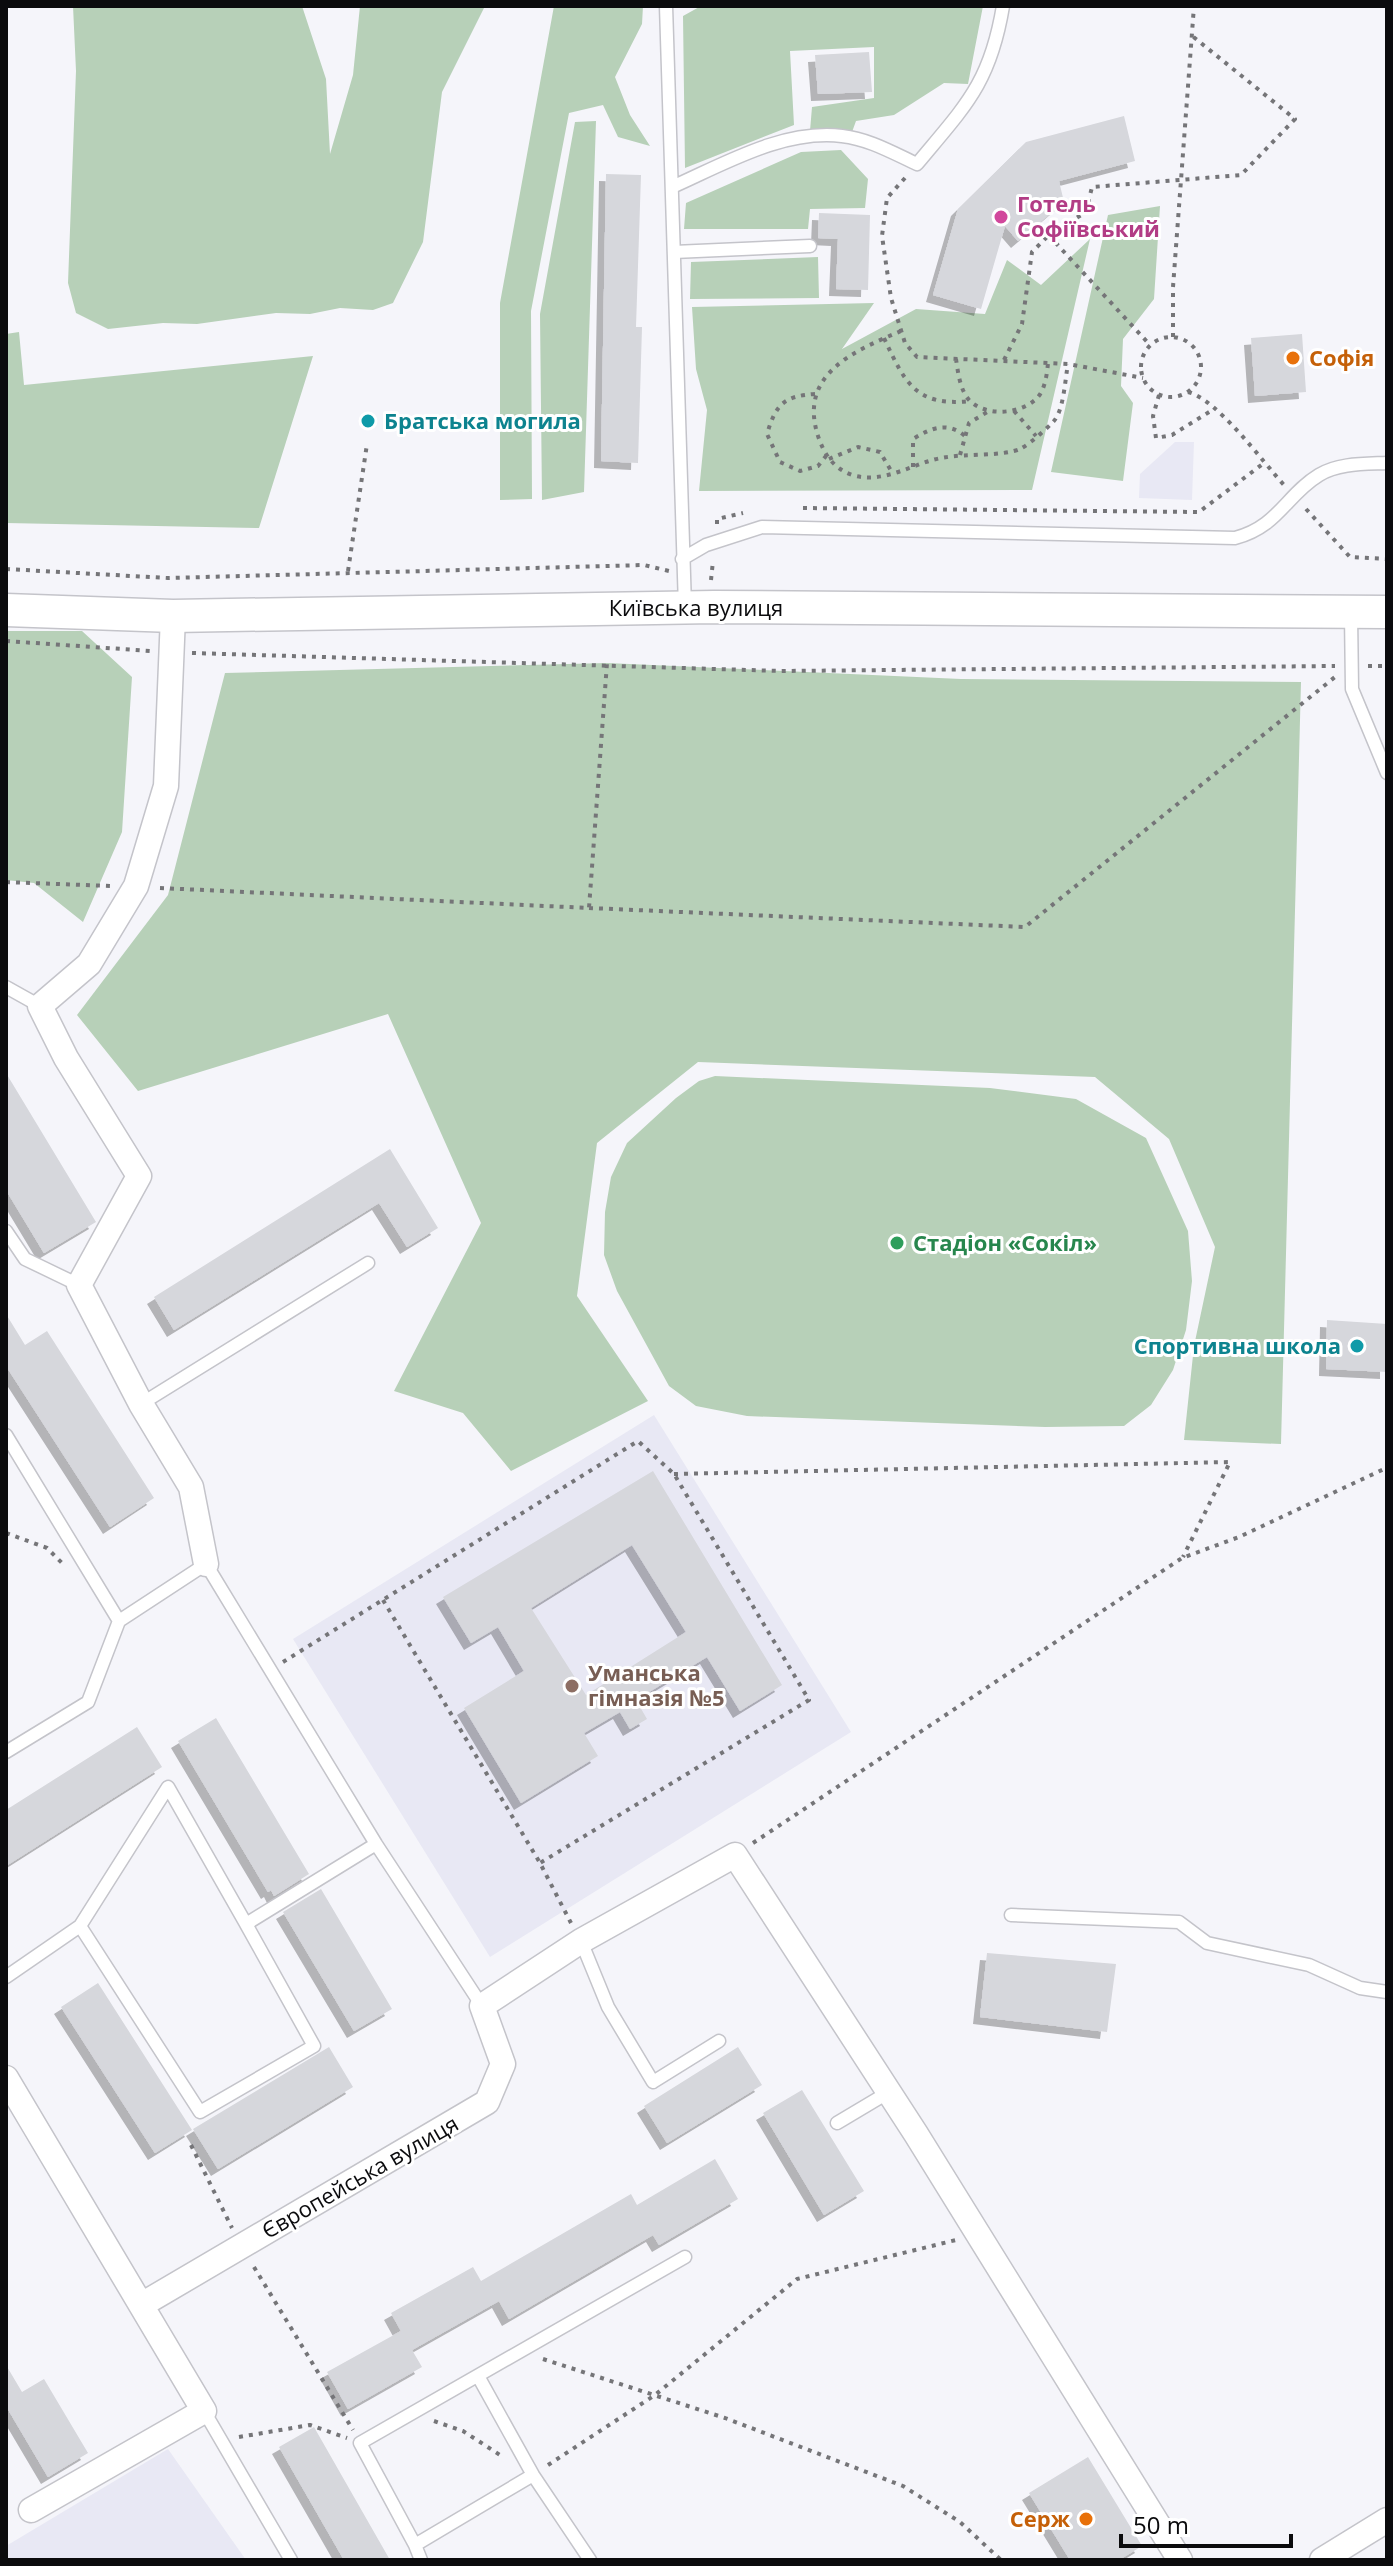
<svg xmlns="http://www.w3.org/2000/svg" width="1393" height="2566" font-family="'Open Sans',sans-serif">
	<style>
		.built { fill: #e8e8f4 }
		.green { fill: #b7d0b8 }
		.building { fill: #d6d7dc; fill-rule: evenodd; filter: url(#shadow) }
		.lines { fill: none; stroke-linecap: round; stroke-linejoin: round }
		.service-casing { stroke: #c4c4ca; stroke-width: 15 }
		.minor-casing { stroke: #c4c4ca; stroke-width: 27 }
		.secondary-casing { stroke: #c4c4ca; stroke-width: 35 }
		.path { stroke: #757578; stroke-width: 4; stroke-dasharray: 4 6; stroke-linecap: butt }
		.service { stroke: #fff; stroke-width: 12 }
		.minor { stroke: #fff; stroke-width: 24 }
		.secondary { stroke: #fff; stroke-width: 32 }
		.hotel-dot { fill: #d1479c; stroke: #fff; stroke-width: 3 }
		.food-dot { fill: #e8710a; stroke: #fff; stroke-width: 3 }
		.culture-dot { fill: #0f9aa8; stroke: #fff; stroke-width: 3 }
		.leisure-dot { fill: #2e9e5b; stroke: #fff; stroke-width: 3 }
		.education-dot { fill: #8d6e63; stroke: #fff; stroke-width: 3 }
		.labels { text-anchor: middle; stroke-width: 6; stroke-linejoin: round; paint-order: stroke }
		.hotel-label { font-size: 22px; font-weight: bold; fill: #b23c85; stroke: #fff; text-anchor: start }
		.food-label { font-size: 22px; font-weight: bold; fill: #c56008; stroke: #fff; text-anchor: start }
		.culture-label { font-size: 22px; font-weight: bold; fill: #0d838f; stroke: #fff; text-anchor: start }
		.street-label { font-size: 22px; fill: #0b0b0d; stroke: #fff }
		.leisure-label { font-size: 22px; font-weight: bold; fill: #27864d; stroke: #fff; text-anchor: start }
		.education-label { font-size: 22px; font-weight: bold; fill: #785e54; stroke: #fff; text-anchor: start }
	</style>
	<defs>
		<filter id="shadow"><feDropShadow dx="-7" dy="7" stdDeviation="0" flood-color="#0004"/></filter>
	</defs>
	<rect width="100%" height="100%" fill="#f5f5fa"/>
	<!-- built -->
	<path class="built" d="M 1175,442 L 1194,442 L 1192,500 L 1139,498 L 1140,474 Z
		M 654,1415 L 851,1732 L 490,1957 L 293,1639 Z
		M 168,2449 L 246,2560 L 6,2560 L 6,2546 Z"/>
	<!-- green -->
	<path class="green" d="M 73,6 L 302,6 L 326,79 L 330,154 L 353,75 L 360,6 L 485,6 L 442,92 L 423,242 L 393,303 L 373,310 L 340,308 L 310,314 L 276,313 L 197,324 L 163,323 L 108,329 L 76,313 L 68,283 L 76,71 Z
		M 554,6 L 643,6 L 642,24 L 615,77 L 630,115 L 650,146 L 618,137 L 603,105 L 569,113 L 531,311 L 532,499 L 500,500 L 500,303 Z
		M 701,6 L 983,6 L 968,84 L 944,83 L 894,115 L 856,121 L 852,132 L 810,131 L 812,107 L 874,98 L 874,47 L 790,51 L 794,125 L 685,168 L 683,16 Z
		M 596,121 L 584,492 L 542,500 L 540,314 L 575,122 Z
		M 841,150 L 868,179 L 865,208 L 810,209 L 808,229 L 684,229 L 686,203 L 801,152 Z
		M 1160,206 L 1154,299 L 1123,339 L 1121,386 L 1133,403 L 1123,481 L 1051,472 L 1108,215 Z
		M 1090,239 L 1032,490 L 699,491 L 707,410 L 696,369 L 692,307 L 874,303 L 842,349 L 916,309 L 985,314 L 1007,260 L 1041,285 Z
		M 818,257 L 819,298 L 690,299 L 691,262 Z
		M 19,332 L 24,385 L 313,356 L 259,528 L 6,523 L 6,334 Z
		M 6,631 L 82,631 L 132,677 L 122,832 L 83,922 L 34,883 L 6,880 Z
		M 607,663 L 961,679 L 1301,682 L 1281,1444 L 1184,1440 L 1194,1346 L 1215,1247 L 1169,1139 L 1095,1077 L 698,1062 L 597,1143 L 577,1296 L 648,1401 L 511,1471 L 463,1413 L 394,1391 L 481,1223 L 388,1014 L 138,1091 L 77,1015 L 168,895 L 225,673 Z
		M 715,1076 L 990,1088 L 1076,1099 L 1146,1138 L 1188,1231 L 1192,1281 L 1186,1330 L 1173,1370 L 1151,1405 L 1124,1426 L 1045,1427 L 747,1416 L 696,1406 L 669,1386 L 617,1291 L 604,1255 L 605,1212 L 611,1177 L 627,1143 L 676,1098 L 699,1081 Z"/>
	<!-- building -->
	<path class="building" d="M 869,52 L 872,92 L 818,94 L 815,55 Z
		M 1124,116 L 1135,161 L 1059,181 L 1064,202 L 1018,241 L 1005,226 L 981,309 L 933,295 L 958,209 L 1026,142 Z
		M 606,174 L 641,175 L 636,327 L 642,327 L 638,463 L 601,461 Z
		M 819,213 L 870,215 L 868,290 L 836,289 L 838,239 L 818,238 Z
		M 1302,334 L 1306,392 L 1255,396 L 1251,338 Z
		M 6,1073 L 96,1222 L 44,1253 L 6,1190 Z
		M 390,1149 L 438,1228 L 407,1247 L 379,1203 L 174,1330 L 154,1297 Z
		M 6,1314 L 25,1345 L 47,1331 L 154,1498 L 110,1527 L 6,1366 Z
		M 1327,1320 L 1387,1324 L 1387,1372 L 1326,1369 Z
		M 653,1471 L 782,1685 L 740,1711 L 707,1657 L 636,1700 L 647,1719 L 630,1729 L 620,1712 L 584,1733 L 598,1756 L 521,1803 L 464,1708 L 524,1671 L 498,1627 L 471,1643 L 443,1597 ZM 632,1545 L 686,1632 L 586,1695 L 531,1608 Z
		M 216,1718 L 309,1874 L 274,1896 L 271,1890 L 268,1892 L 178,1741 Z
		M 137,1727 L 162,1767 L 6,1866 L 6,1810 Z
		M 321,1889 L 392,2009 L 354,2031 L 283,1912 Z
		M 987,1953 L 1116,1964 L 1107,2032 L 980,2017 Z
		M 98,1983 L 192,2130 L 155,2153 L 61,2007 Z
		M 329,2047 L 353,2087 L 218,2169 L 193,2129 Z
		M 738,2047 L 762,2085 L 667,2143 L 644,2106 Z
		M 802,2090 L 864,2191 L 824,2215 L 763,2113 Z
		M 715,2159 L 738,2199 L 659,2245 L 653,2235 L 509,2319 L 499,2301 L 412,2350 L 422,2367 L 348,2409 L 327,2372 L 401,2331 L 391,2313 L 473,2267 L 481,2281 L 631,2194 L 637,2205 Z
		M 6,2365 L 22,2392 L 44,2379 L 88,2453 L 48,2477 L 6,2406 Z
		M 314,2427 L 390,2560 L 344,2560 L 279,2447 Z
		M 1088,2457 L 1142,2546 L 1119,2560 L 1070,2560 L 1029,2493 Z"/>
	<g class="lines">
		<!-- service casing -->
		<g class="service-casing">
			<path id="service" d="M 666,6 L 685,607
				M 672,187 C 724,164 783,129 842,136 C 869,139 893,153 917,164 C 965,106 990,84 1003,6
				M 674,252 L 810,246
				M 682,559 L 706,545 L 762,527 L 1235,538 C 1278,527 1286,495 1319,475 C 1338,463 1365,464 1387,463
				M 1351,614 L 1352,689 L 1387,773
				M 6,987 L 40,1006
				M 6,1231 L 25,1259 L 79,1285
				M 141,1404 L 368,1263
				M 6,1435 L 119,1621
				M 6,1752 L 88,1702 L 119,1621 L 206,1564 L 376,1844 L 482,2006
				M 1011,1915 L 1179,1922 L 1207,1943 L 1309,1965 L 1360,1988 L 1387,1992
				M 80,1926 L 168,1787 L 246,1924
				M 581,1941 L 608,2007 L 653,2082 L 719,2041
				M 6,1977 L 80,1926 L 200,2112 L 314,2046 L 246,1924 L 376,1844
				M 837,2123 L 889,2092
				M 478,2376 L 533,2475 L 590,2560
				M 204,2411 L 291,2560
				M 415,2545 L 360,2443 L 685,2257
				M 421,2560 L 415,2545 L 533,2475"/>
		</g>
		<!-- minor casing -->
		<g class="minor-casing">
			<path id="minor" d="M 173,616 L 166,786 L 136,886 L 89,964 L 40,1006 L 66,1058 L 139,1176 L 79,1285 L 141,1404 L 191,1487 L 206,1564
				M 6,2078 L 204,2411 L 31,2510
				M 143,2304 L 487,2102 L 503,2064 L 482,2006 L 581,1941 L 735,1855 L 916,2134 L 1180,2560
				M 1322,2560 L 1387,2520"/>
		</g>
		<!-- secondary casing -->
		<g class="secondary-casing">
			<path id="secondary" d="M 6,610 L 173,616 L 714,607 L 1387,612"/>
		</g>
		<!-- path -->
		<path class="path" d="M 905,178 L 887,198 L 882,236 L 891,298 L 905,343 L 917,357 L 1068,364 L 1143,378
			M 1042,228 L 1150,345
			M 901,331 C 854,351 798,374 818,436 C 824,454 833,468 852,475 C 886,485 915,461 947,457 C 966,454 1004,456 1020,449 C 1030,444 1045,430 1053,422 C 1064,411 1065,379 1068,364
			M 1173,337 L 1173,287 L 1194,6
			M1141 367a30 30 0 1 1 60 0a30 30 0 1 1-60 0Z
			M 884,338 C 905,383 916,407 970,401
			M 956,359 C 958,372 960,391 970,401 C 987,417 1020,414 1036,399 C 1045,391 1047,374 1048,363
			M 1004,360 L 1022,324 L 1032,252 L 1049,235 L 1086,212 L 1092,187 L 1241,175 L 1295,119 L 1191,35
			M 1188,392 C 1218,400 1262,461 1284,485
			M 815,394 C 784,396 776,404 767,434 L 780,462 L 800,471 L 818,466 L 826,456
			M 1159,395 L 1153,416 L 1156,438 L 1172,435 L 1214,409
			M 1014,411 L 1036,436
			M 960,455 L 969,423 L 989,411
			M 829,459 L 858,447 L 880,452 L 893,474
			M 913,467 L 913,439 C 931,428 947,421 965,436
			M 803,508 L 1199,512 L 1264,463
			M 1306,509 L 1350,557 L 1387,559
			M 717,524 L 717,519 L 743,513
			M 6,569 L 168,578 L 644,565 L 669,571
			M 348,571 L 367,444
			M 711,580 L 713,561
			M 6,641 L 151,651
			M 192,653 L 781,671 L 1335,666
			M 1368,666 L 1387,666
			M 6,882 L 112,886
			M 160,888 L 589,908 L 607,663
			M 589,908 L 1025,927 L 1335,677
			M 674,1474 L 1230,1462 L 1183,1557
			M 6,1533 L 47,1548 L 62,1563
			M 383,1600 L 540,1863 L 571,1923
			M 283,1662 L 638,1441 L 674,1474 L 809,1700 L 540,1863
			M 753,1843 L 1182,1558 L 1239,1537 L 1384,1469
			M 191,2145 L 232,2228
			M 254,2267 L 353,2430
			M 543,2359 L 725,2418 L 903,2486 L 960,2522 L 1001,2560
			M 434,2421 L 463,2431 L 500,2455
			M 239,2437 L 310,2425 L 347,2438
			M 548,2465 L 655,2395 L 797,2279 L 956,2240"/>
		<!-- service -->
		<use href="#service" class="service"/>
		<!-- minor -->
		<use href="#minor" class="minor"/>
		<!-- secondary -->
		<use href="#secondary" class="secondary"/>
	</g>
	<!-- markers -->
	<circle class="hotel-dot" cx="1001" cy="217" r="8"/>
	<g class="food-dot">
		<circle cx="1293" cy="358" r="8"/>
		<circle cx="1086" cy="2519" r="8"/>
	</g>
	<g class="culture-dot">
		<circle cx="368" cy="421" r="8"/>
		<circle cx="1357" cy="1346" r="8"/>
	</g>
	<circle class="leisure-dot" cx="897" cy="1243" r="8"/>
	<circle class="education-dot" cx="572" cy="1686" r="8"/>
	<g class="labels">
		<!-- hotel labels -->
		<g class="hotel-label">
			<text x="1017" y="212">Готель<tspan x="1017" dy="25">Софіївський</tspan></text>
		</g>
		<!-- food labels -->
		<g class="food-label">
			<text x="1309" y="366">Софія</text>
			<text x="1070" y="2527" text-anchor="end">Серж</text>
		</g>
		<!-- culture labels -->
		<g class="culture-label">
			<text x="384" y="429">Братська могила</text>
			<text x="1341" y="1354" text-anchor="end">Спортивна школа</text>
		</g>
		<!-- street labels -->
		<g class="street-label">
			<text x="696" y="616">Київська вулиця</text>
			<text transform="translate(360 2177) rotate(-30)" y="8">Європейська вулиця</text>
		</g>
		<!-- leisure labels -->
		<g class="leisure-label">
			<text x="913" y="1251">Стадіон «Сокіл»</text>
		</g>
		<!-- education labels -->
		<g class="education-label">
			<text x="588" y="1681">Уманська<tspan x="588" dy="25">гімназія №5</tspan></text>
		</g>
	</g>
	<!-- border -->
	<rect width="1393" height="2566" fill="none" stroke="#0b0b0d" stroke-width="16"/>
	<!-- scale -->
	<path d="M1121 2534v12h170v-12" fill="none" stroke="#0b0b0d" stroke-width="4"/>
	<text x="1133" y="2534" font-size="24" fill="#0b0b0d" stroke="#ffffff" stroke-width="6" paint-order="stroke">50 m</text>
</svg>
